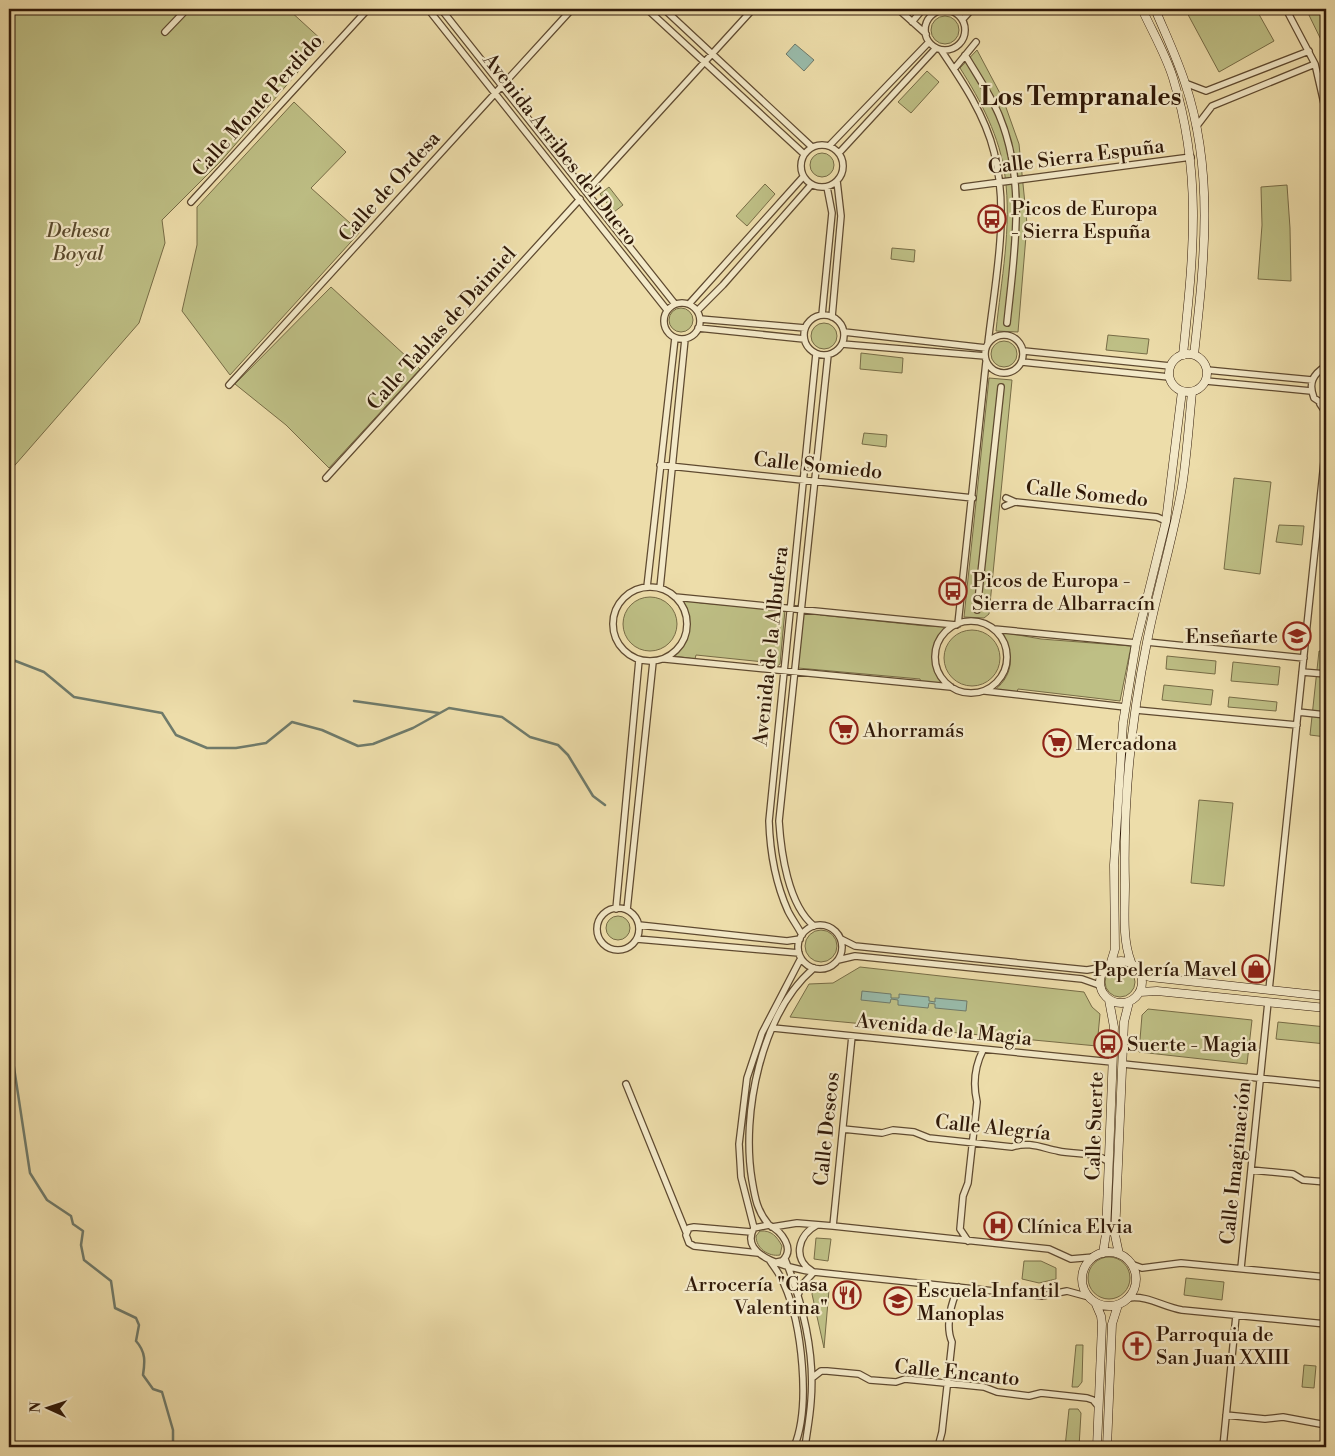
<svg xmlns="http://www.w3.org/2000/svg" width="1335" height="1456" font-family="'Libre Bodoni',serif">
	<style>
		.green { fill: #bebf85; stroke: #776c46 }
		.water { fill: #99bbab; stroke: #6f7a6a }
		.lines { fill: none; stroke-linecap: round; stroke-linejoin: round }
		.stream { stroke: #6f7a6a; stroke-width: 2.5 }
		.street-casing { stroke: #5f4a30; stroke-width: 8 }
		.secondary-casing { stroke: #301908; stroke-width: 9 }
		.street { stroke: #f3e9c8; stroke-width: 5.5 }
		.secondary { stroke: #f3e9c8; stroke-width: 8 }
		.labels { text-anchor: middle; stroke-width: 4.5; stroke-linejoin: round; paint-order: stroke }
		.street-label { font-size: 20px; fill: #301908; stroke: #f3e9c8 }
		.poi-label { font-size: 20px; fill: #301908; stroke: #f3e9c8; text-anchor: start }
		.park-label { font-size: 20px; font-style: italic; fill: #5b4b2e; stroke: #f3e9c8 }
		.district-label { font-size: 25px; font-weight: bold; fill: #301908; stroke: #f3e9c8 }
	</style>
	<rect width="100%" height="100%" fill="#edddaa"/>
	<filter id="stains"><feTurbulence type="fractalNoise" baseFrequency=".004" numOctaves="4"/><feColorMatrix values="0 0 0 0 .2 0 0 0 0 .09 0 0 0 0 .02 0 0 0 .5 -.17"/></filter>
	<radialGradient id="worn" r=".72"><stop offset=".6" stop-color="#630" stop-opacity="0"/><stop offset="1" stop-color="#630" stop-opacity=".3"/></radialGradient>
	<!-- green -->
	<path class="green" d="M 9,9 L 288,9 L 324,42 L 221,161 L 162,220 L 165,243 L 139,323 L 9,472 Z
		M 1185,9 L 1256,9 L 1274,41 L 1219,72 Z
		M 1306,9 L 1326,9 L 1326,50 Z
		M931 30a14 14 0 1 1 28 0a14 14 0 1 1-28 0Z
		M 977,50 L 1003,99 L 1019,144 L 1027,224 L 1018,332 L 996,331 C 1001,281 1012,227 1005,176 C 1000,137 981,101 960,68 Z
		M 927,71 L 939,82 L 911,113 L 898,102 Z
		M 294,102 L 346,152 L 311,188 L 360,232 L 230,375 L 182,311 L 197,245 L 197,207 Z
		M810 165a12 12 0 1 1 24 0a12 12 0 1 1-24 0Z
		M 765,184 L 775,194 L 747,226 L 736,216 Z
		M 1287,185 L 1290,228 L 1291,281 L 1258,279 L 1262,225 L 1261,187 Z
		M 609,187 L 623,205 L 614,212 L 600,194 Z
		M 892,248 L 915,250 L 914,262 L 891,259 Z
		M 331,287 L 420,369 L 329,468 L 286,425 L 235,384 Z
		M669 320a12 12 0 1 1 24 0a12 12 0 1 1-24 0Z
		M811 336a13 13 0 1 1 26 0a13 13 0 1 1-26 0Z
		M 1108,335 L 1149,339 L 1147,354 L 1106,350 Z
		M991 354a13 13 0 1 1 26 0a13 13 0 1 1-26 0Z
		M 861,353 L 903,358 L 902,373 L 860,369 Z
		M 989,378 L 1012,380 L 989,614 L 984,618 L 964,617 Z
		M 864,433 L 887,435 L 886,447 L 862,444 Z
		M 1234,478 L 1271,482 L 1260,574 L 1224,569 Z
		M 1279,525 L 1304,526 L 1302,545 L 1276,542 Z
		M623 624a27 27 0 1 1 54 0a27 27 0 1 1-54 0Z
		M 680,599 L 701,603 L 785,610 L 780,664 L 776,667 L 763,665 L 764,662 L 696,655 L 695,659 L 674,656 C 690,641 695,617 680,599 Z
		M 804,611 L 819,612 L 820,615 L 926,626 L 948,626 C 932,643 927,665 943,684 L 921,682 L 920,679 L 798,668 Z
		M944 658a28 28 0 1 1 56 0a28 28 0 1 1-56 0Z
		M 1001,632 L 1041,639 L 1131,646 L 1120,701 L 1018,689 L 1017,692 L 995,690 C 1015,673 1014,652 1001,632 Z
		M 1319,651 L 1326,652 L 1326,737 L 1310,735 Z
		M 1167,656 L 1216,661 L 1215,674 L 1166,669 Z
		M 1233,662 L 1280,667 L 1278,685 L 1231,681 Z
		M 1164,685 L 1213,690 L 1211,705 L 1162,700 Z
		M 1229,697 L 1277,702 L 1276,711 L 1228,707 Z
		M 1199,800 L 1233,803 L 1224,886 L 1191,883 Z
		M606 928a12 12 0 1 1 24 0a12 12 0 1 1-24 0Z
		M805 946a16 16 0 1 1 32 0a16 16 0 1 1-32 0Z
		M 860,967 L 1084,992 L 1092,1007 L 1100,1014 L 1097,1046 L 790,1017 L 809,984 L 833,983 Z
		M1105 982a15 15 0 1 1 30 0a15 15 0 1 1-30 0Z
		M 1148,1009 L 1252,1020 L 1247,1064 L 1139,1052 L 1142,1015 Z
		M 1278,1022 L 1326,1027 L 1326,1044 L 1276,1039 Z
		M 760,1231 C 772,1230 777,1237 782,1246 L 780,1255 C 768,1257 756,1248 756,1236 Z
		M 816,1238 L 831,1239 L 828,1261 L 814,1259 Z
		M1088 1278a21 21 0 1 1 42 0a21 21 0 1 1-42 0Z
		M 1024,1261 L 1041,1261 L 1056,1268 L 1056,1279 L 1039,1283 L 1022,1279 Z
		M 1186,1278 L 1224,1282 L 1222,1300 L 1184,1295 Z
		M 813,1289 L 829,1290 L 824,1348 L 812,1294 Z
		M 1076,1345 L 1083,1345 L 1082,1382 L 1078,1387 L 1072,1387 Z
		M 1304,1365 L 1316,1366 L 1314,1388 L 1302,1387 Z
		M 1069,1409 L 1078,1409 L 1081,1413 L 1079,1447 L 1065,1447 Z"/>
	<!-- water -->
	<path class="water" d="M 795,44 L 814,60 L 804,71 L 786,54 Z
		M 862,991 L 891,994 L 891,998 L 899,998 L 899,994 L 929,997 L 929,1001 L 935,1002 L 935,998 L 967,1001 L 966,1011 L 935,1008 L 935,1004 L 929,1003 L 928,1008 L 898,1005 L 898,1000 L 891,999 L 890,1003 L 861,1000 Z"/>
	<g class="lines">
		<!-- stream -->
		<path class="stream" d="M 9,661 L 13,660 L 44,672 L 74,697 L 162,713 L 176,735 L 207,748 L 236,748 L 266,743 L 292,722 L 322,730 L 358,746 L 373,744 L 413,728 L 449,708 L 502,717 L 530,737 L 558,745 L 568,755 L 593,796 L 605,805
			M 354,701 L 439,713
			M 9,1058 L 13,1061 L 30,1173 L 47,1200 L 71,1216 L 73,1224 L 83,1231 L 81,1245 L 84,1260 L 111,1281 L 115,1308 L 136,1318 L 139,1325 L 136,1341 C 146,1352 145,1362 143,1375 L 153,1389 L 162,1392 L 173,1430 L 173,1447"/>
		<!-- street casing -->
		<g class="street-casing">
			<path id="street" d="M 428,9 L 667,310
				M 441,9 L 675,304
				M 647,9 L 804,154
				M 664,9 L 812,147
				M 898,9 L 926,34
				M 1286,9 L 1315,64 L 1326,112
				M925 30a20 20 0 1 1 40 0a20 20 0 1 1-40 0Z
				M 963,19 L 972,9
				M 912,22 L 923,9
				M 165,32 L 187,9
				M 941,50 C 962,81 985,115 994,152 C 1010,213 995,281 988,343
				M 965,55 C 977,75 990,94 999,115 C 1027,181 1014,255 1007,323
				M 954,69 L 976,42
				M 1185,83 L 1206,91 L 1309,51
				M 1196,127 L 1212,106 L 1315,64
				M801 166a21 21 0 1 1 42 0a21 21 0 1 1-42 0Z
				M 829,146 L 929,42
				M 839,153 L 936,48
				M 964,187 L 1191,157
				M 587,191 L 753,9
				M 191,202 L 368,9
				M664 321a18 18 0 1 1 36 0a18 18 0 1 1-36 0Z
				M 689,304 L 803,177
				M 697,311 L 723,285 L 811,185
				M804 335a20 20 0 1 1 40 0a20 20 0 1 1-40 0Z
				M 822,315 L 832,213 L 827,187
				M 832,317 L 841,216 L 837,181
				M 700,319 L 805,328
				M 698,328 L 804,339
				M 844,332 L 986,348
				M985 354a19 19 0 1 1 38 0a19 19 0 1 1-38 0Z
				M 842,344 L 985,356
				M 1024,351 L 1170,366
				M 1022,362 L 1169,377
				M 1326,366 C 1313,374 1308,383 1314,398 L 1326,406
				M 1207,370 L 1312,380
				M 1206,381 L 1311,391
				M 229,385 L 572,9
				M 1320,404 L 1326,413
				M 660,465 L 973,498
				M 326,478 L 580,199
				M 1006,498 L 1015,502 L 1157,517 L 1166,521
				M 1005,506 L 1015,502
				M 647,587 L 675,338
				M613 624a37 37 0 1 1 74 0a37 37 0 1 1-74 0Z
				M 660,588 L 685,339
				M 675,597 L 956,625
				M 977,610 L 1001,387
				M935 657a36 36 0 1 1 72 0a36 36 0 1 1-72 0Z
				M 958,624 L 986,362
				M 994,629 L 1136,643
				M 1147,642 L 1304,658
				M 665,659 L 951,687
				M 1302,672 L 1326,674
				M 985,691 L 1125,707
				M 1136,710 L 1297,725
				M 1298,712 L 1326,715
				M597 929a21 21 0 1 1 42 0a21 21 0 1 1-42 0Z
				M 616,909 L 639,660
				M 627,910 L 653,662
				M798 947a22 22 0 1 1 44 0a22 22 0 1 1-44 0Z
				M 639,925 L 787,941 L 800,939
				M 814,926 C 788,905 781,852 779,821 L 828,355
				M 802,935 C 798,927 792,919 788,911 C 775,882 770,852 769,821 L 816,354
				M 637,939 L 799,953
				M 841,939 L 855,946 L 1087,970 L 1104,967
				M 838,960 L 855,956 L 1082,979 L 1099,985
				M 1269,990 L 1326,443
				M 773,1028 L 1112,1062
				M 1123,1064 L 1326,1085
				M 626,1084 L 686,1232
				M 843,1129 L 882,1133 L 893,1130 L 914,1132 L 929,1138 L 1012,1147 C 1029,1141 1042,1148 1058,1151 C 1076,1155 1094,1151 1109,1162
				M 1251,1170 L 1293,1174 L 1303,1180 L 1326,1182
				M 769,1225 C 757,1211 755,1198 752,1180 C 741,1114 761,1013 814,968
				M 833,1226 L 852,1036
				M 772,1227 L 797,1223 L 833,1226 L 1049,1249 L 1071,1259 L 1094,1257
				M 754,1228 L 741,1177 L 739,1144 L 747,1078 L 762,1033 L 801,958
				M 751,1232 L 694,1227 L 689,1228 L 686,1235 L 689,1243 L 694,1246 L 758,1253
				M 968,1241 L 960,1229 L 963,1196 L 968,1183 L 977,1102 C 973,1085 975,1066 983,1050
				M 785,1259 C 803,1304 815,1353 811,1401 C 810,1417 807,1432 805,1447
				M 770,1261 C 775,1268 781,1276 784,1284 C 802,1324 811,1407 794,1447
				M 777,1262 L 782,1261 C 796,1249 781,1231 769,1225 L 754,1228 C 737,1258 795,1269 814,1272
				M 1131,1264 L 1142,1268 L 1181,1263 L 1326,1277
				M 1241,1268 L 1268,1002
				M 812,1271 C 792,1259 798,1235 817,1225
				M 798,1295 L 802,1285 L 814,1272 L 1042,1296 L 1067,1291 L 1089,1297
				M 1128,1298 C 1148,1295 1163,1307 1182,1310 L 1326,1324
				M 812,1378 L 821,1371 L 827,1371 L 859,1374 L 870,1380 L 896,1382 L 905,1379 L 984,1387 L 997,1392 L 1029,1396 L 1041,1393 L 1087,1398 L 1093,1400 L 1098,1406
				M 1226,1415 L 1265,1419 L 1283,1417 L 1326,1425
				M 938,1447 L 942,1432 L 952,1342 C 945,1326 951,1302 959,1287
				M 1223,1447 L 1236,1316"/>
		</g>
		<!-- secondary casing -->
		<g class="secondary-casing">
			<path id="secondary" d="M 1142,9 C 1152,31 1166,55 1173,78 C 1203,175 1193,257 1183,355
				M 1155,9 C 1165,33 1177,58 1185,83 C 1215,172 1204,264 1194,355
				M1169 373a19 19 0 1 1 38 0a19 19 0 1 1-38 0Z
				M1100 982a21 21 0 1 1 42 0a21 21 0 1 1-42 0Z
				M 1111,962 L 1115,949 L 1114,865 L 1123,723 L 1136,643 L 1166,521 L 1182,391
				M 1131,962 C 1122,939 1125,910 1125,884 C 1123,804 1131,721 1147,642 C 1157,590 1173,539 1182,487 C 1187,455 1189,423 1192,392
				M 1141,973 L 1150,977 L 1326,996
				M 1140,992 L 1157,991 L 1326,1008
				M1082 1279a27 27 0 1 1 54 0a27 27 0 1 1-54 0Z
				M 1103,1253 L 1106,1234 L 1114,1027 L 1109,1000
				M 1119,1254 L 1115,1235 L 1124,1022 L 1129,1002
				M 1095,1302 L 1101,1316 L 1102,1324 L 1097,1447
				M 1107,1447 L 1112,1324 L 1118,1305"/>
		</g>
		<!-- street -->
		<use href="#street" class="street"/>
		<!-- secondary -->
		<use href="#secondary" class="secondary"/>
	</g>
	<!-- icons -->
	<defs>
		<g id="bus-ring" transform="scale(1.4375)"><circle r="9.5" fill="#f3e9c8" stroke="#8f2418" stroke-width="1.5"/><path d="M-5-6H5V4H4V6H2V4H-2V6H-4V4H-5ZM-3.5-4V0h7V-4ZM-3.5 1.2v1.5H-2V1.2ZM2 1.2v1.5H3.5V1.2Z" fill="#8f2418"/></g>
		<g id="school-ring" transform="scale(1.4375)"><circle r="9.5" fill="#f3e9c8" stroke="#8f2418" stroke-width="1.5"/><path d="M0-5L7-2L0 1L-7-2ZM-4 1L0 2.5L4 1V4Q0 6-4 4Z" fill="#8f2418"/></g>
		<g id="supermarket-ring" transform="scale(1.4375)"><circle r="9.5" fill="#f3e9c8" stroke="#8f2418" stroke-width="1.5"/><path d="M-6-5.5h2.5l.6 2H6L4.5 2H-2.5L-4.4-4H-6ZM-1.5 3.2a1.3 1.3 0 1 0 .1 0ZM3 3.2a1.3 1.3 0 1 0 .1 0Z" fill="#8f2418"/></g>
		<g id="shop-ring" transform="scale(1.4375)"><circle r="9.5" fill="#f3e9c8" stroke="#8f2418" stroke-width="1.5"/><path d="M-5-2.5h2.3a2.7 3.5 0 0 1 5.4 0H5L5.5 6h-11ZM-1.5-2.5h3a1.5 2.3 0 0 0-3 0Z" fill="#8f2418"/></g>
		<g id="hospital-ring" transform="scale(1.4375)"><circle r="9.5" fill="#f3e9c8" stroke="#8f2418" stroke-width="1.5"/><path d="M-5-5h3v3.5h4V-5h3V5h-3V1.5h-4V5h-3Z" fill="#8f2418"/></g>
		<g id="restaurant-ring" transform="scale(1.4375)"><circle r="9.5" fill="#f3e9c8" stroke="#8f2418" stroke-width="1.5"/><path d="M-5-6h1v4h1v-4h1v4h1v-4h1v5L-1.5 .5V6h-2V.5L-5-1ZM5-6V6H3V1.5H1.5Q1.5-4 5-6Z" fill="#8f2418"/></g>
		<g id="church-ring" transform="scale(1.4375)"><circle r="9.5" fill="#f3e9c8" stroke="#8f2418" stroke-width="1.5"/><path d="M-1.2-6h2.4v3.5h3.3v2.4h-3.3V6h-2.4V-.1h-3.3v-2.4h3.3Z" fill="#8f2418"/></g>
	</defs>
	<g fill-rule="evenodd">
		<use href="#bus-ring" x="992" y="219"/>
		<use href="#bus-ring" x="953" y="591"/>
		<use href="#school-ring" x="1297" y="636"/>
		<use href="#supermarket-ring" x="844" y="730"/>
		<use href="#supermarket-ring" x="1057" y="743"/>
		<use href="#shop-ring" x="1256" y="969"/>
		<use href="#bus-ring" x="1108" y="1044"/>
		<use href="#hospital-ring" x="998" y="1226"/>
		<use href="#restaurant-ring" x="847" y="1295"/>
		<use href="#school-ring" x="898" y="1301"/>
		<use href="#church-ring" x="1137" y="1346"/>
	</g>
	<g class="labels">
		<!-- street labels -->
		<g class="street-label">
			<text transform="translate(257 105) rotate(-48)" y="7">Calle Monte Perdido</text>
			<text transform="translate(561 149) rotate(52)" y="7">Avenida Arribes del Duero</text>
			<text transform="translate(1076 156) rotate(-7)" y="7">Calle Sierra Espuña</text>
			<text transform="translate(389 186) rotate(-48)" y="7">Calle de Ordesa</text>
			<text transform="translate(441 328) rotate(-48)" y="7">Calle Tablas de Daimiel</text>
			<text transform="translate(818 465) rotate(6)" y="7">Calle Somiedo</text>
			<text transform="translate(1087 493) rotate(6)" y="7">Calle Somedo</text>
			<text transform="translate(770 646) rotate(-84)" y="7">Avenida de la Albufera</text>
			<text transform="translate(944 1029) rotate(6)" y="7">Avenida de la Magia</text>
			<text transform="translate(1094 1126) rotate(-88)" y="7">Calle Suerte</text>
			<text transform="translate(993 1127) rotate(6)" y="7">Calle Alegría</text>
			<text transform="translate(826 1129) rotate(-84)" y="7">Calle Deseos</text>
			<text transform="translate(1235 1163) rotate(-84)" y="7">Calle Imaginación</text>
			<text transform="translate(957 1372) rotate(6)" y="7">Calle Encanto</text>
		</g>
		<!-- poi labels -->
		<g class="poi-label">
			<text x="1011" y="215">Picos de Europa<tspan x="1011" dy="23">- Sierra Espuña</tspan></text>
			<text x="972" y="587">Picos de Europa -<tspan x="972" dy="23">Sierra de Albarracín</tspan></text>
			<text x="1278" y="643" text-anchor="end">Enseñarte</text>
			<text x="863" y="737">Ahorramás</text>
			<text x="1076" y="750">Mercadona</text>
			<text x="1237" y="976" text-anchor="end">Papelería Mavel</text>
			<text x="1127" y="1051">Suerte - Magia</text>
			<text x="1017" y="1233">Clínica Elvia</text>
			<text x="828" y="1291" text-anchor="end">Arrocería "Casa<tspan x="828" dy="23">Valentina"</tspan></text>
			<text x="917" y="1297">Escuela Infantil<tspan x="917" dy="23">Manoplas</tspan></text>
			<text x="1156" y="1341">Parroquia de<tspan x="1156" dy="23">San Juan XXIII</tspan></text>
		</g>
		<!-- park labels -->
		<g class="park-label">
			<text x="78" y="237">Dehesa<tspan x="78" dy="23">Boyal</tspan></text>
		</g>
		<!-- district labels -->
		<g class="district-label">
			<text x="1081" y="105">Los Tempranales</text>
		</g>
	</g>
	<!-- margin -->
	<rect width="1335" height="1456" fill="none" stroke="#edddaa" stroke-width="30"/>
	<rect x="10" y="10" width="1315" height="1436" fill="none" stroke="#301908" stroke-width="2.5"/>
	<rect x="15" y="15" width="1305" height="1426" fill="none" stroke="#301908"/>
	<!-- north arrow -->
	<g transform="translate(48 1408) rotate(273)" stroke="#f3e9c8" stroke-width="4" paint-order="stroke">
	<path d="M0-4L9 19L0 12L-9 19Z" fill="#301908"/>
	<text y="-8" font-size="14" font-weight="bold" text-anchor="middle" fill="#301908">N</text>
	</g>
	<rect width="100%" height="100%" filter="url(#stains)"/>
	<rect width="100%" height="100%" fill="url(#worn)"/>
</svg>
